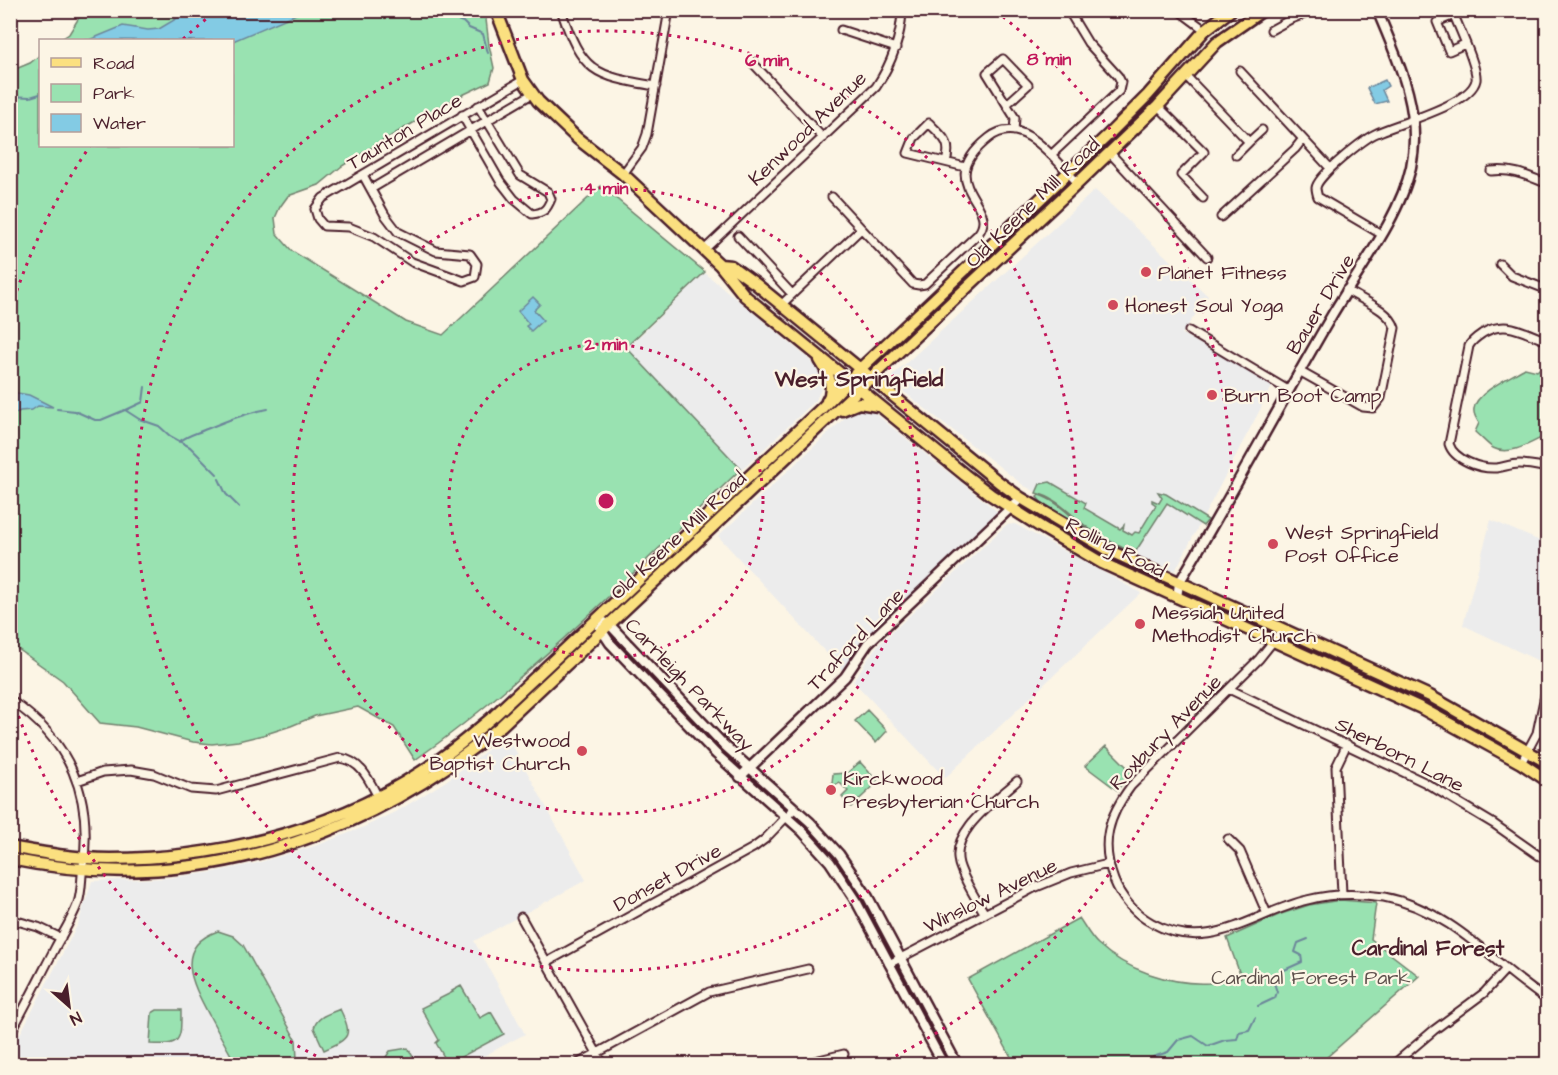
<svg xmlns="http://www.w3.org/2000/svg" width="1558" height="1075" font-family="'Architects Daughter',sans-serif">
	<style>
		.built { fill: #ececec }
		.green { fill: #99e2b1; stroke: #72806e; stroke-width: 1.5 }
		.water { fill: #83cbe4; stroke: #6c869a; stroke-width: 1.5 }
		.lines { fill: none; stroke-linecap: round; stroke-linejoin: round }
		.stream { stroke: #6c869a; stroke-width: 2 }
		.minor-casing { stroke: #4a1f2b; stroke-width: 11 }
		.tertiary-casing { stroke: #4a1f2b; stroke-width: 13 }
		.primary-casing { stroke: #4a1f2b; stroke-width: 15 }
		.minor { stroke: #fcf5e5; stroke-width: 7 }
		.tertiary { stroke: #fcf5e5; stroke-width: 8 }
		.primary { stroke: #fbe080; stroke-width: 10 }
		.ring { fill: none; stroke: #c2185b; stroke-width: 3; stroke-dasharray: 3 6 }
		.poi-dot { fill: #d1495b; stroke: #fcf5e5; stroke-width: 2 }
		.labels { text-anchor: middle; stroke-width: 4.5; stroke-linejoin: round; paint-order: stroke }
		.street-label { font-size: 20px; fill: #4a1f2b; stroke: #fcf5e5 }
		.poi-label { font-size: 20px; fill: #4a1f2b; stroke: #fcf5e5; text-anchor: start }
		.park-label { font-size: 20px; fill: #5e504c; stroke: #fcf5e5 }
		.neighbourhood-label { font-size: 21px; font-weight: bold; fill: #4a1f2b; stroke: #fcf5e5 }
		.quarter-label { font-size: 22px; font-weight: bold; fill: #4a1f2b; stroke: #fcf5e5 }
		.centre { fill: #c2185b; stroke: #fcf5e5; stroke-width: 3 }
		.ring-label { font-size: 18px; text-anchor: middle; font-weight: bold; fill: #c2185b; stroke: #fcf5e5; stroke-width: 4.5; stroke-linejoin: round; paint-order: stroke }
	</style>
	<rect width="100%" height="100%" fill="#fcf5e5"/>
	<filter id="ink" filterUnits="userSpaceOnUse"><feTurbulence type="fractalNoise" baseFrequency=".0167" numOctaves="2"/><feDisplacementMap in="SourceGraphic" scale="12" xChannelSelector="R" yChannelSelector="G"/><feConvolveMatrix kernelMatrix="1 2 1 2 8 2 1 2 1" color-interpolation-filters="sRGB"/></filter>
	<g filter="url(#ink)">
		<!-- built -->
		<path class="built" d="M 1095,190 L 1208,296 L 1182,334 L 1273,385 L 1175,571 L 1134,554 L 1093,532 L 1080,523 L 1065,508 L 1023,485 L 904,392 L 892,376 Z
			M 705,273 L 809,359 L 821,376 L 822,387 L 816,400 L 742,470 L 627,348 Z
			M 863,409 L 873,412 L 998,512 L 863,639 L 843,671 L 718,536 L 851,412 Z
			M 1491,520 L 1547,544 L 1548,644 L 1543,663 L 1463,625 Z
			M 1015,524 L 1141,593 L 945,778 L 853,681 L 876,647 L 1006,525 Z
			M 507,735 L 586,880 L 474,941 L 525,1034 L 469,1064 L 11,1064 L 11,1051 L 78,924 L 92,881 L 168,878 L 214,872 L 257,863 L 318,845 L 364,827 L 401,809 L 446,781 Z"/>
		<!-- green -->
		<path class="green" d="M 83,11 L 485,11 L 489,45 L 494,68 L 490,82 L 456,98 L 384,140 L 342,166 L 319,185 L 288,196 L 280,207 L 275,218 L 277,234 L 292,251 L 406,322 L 443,335 L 601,186 L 705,272 L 626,347 L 741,469 C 636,569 534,676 415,760 L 394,727 L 358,707 L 315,716 L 291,726 L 263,735 L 238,741 L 212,744 L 193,742 L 136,727 L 100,723 L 63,681 L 11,644 L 10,47 L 11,71 L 30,63 L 40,55 L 40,146 L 232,146 L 232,40 L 60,40 L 69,34 Z
			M 1547,362 L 1547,435 C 1532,442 1510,457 1493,448 C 1487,444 1481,437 1475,432 L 1479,423 C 1476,418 1473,414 1474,409 C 1475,393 1512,376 1525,368 L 1537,371 Z
			M 1050,482 L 1086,503 L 1084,508 L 1120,529 L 1124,525 L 1123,530 L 1132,535 L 1135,532 L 1139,533 L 1156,505 L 1152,502 L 1152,500 L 1159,503 L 1162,498 L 1158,492 L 1166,494 L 1208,520 L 1203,526 L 1167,503 L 1134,554 C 1120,546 1105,539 1091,530 C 1073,518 1059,498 1036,493 L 1040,484 Z
			M 1039,495 C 1059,501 1073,520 1090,531 C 1103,539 1119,545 1131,555 L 1122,551 L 1041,502 L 1037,497 Z
			M 867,710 L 887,731 L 876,743 L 855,721 Z
			M 1106,746 L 1132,772 L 1117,790 L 1085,766 Z
			M 860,762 L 878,782 L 851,807 L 842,797 L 848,791 L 839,782 L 835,786 L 832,783 L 833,774 L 847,773 Z
			M 1341,900 L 1376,903 L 1371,939 L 1419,976 L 1319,1064 L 1015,1064 L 968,979 L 1079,918 C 1085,926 1090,937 1098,944 C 1126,970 1171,985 1209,983 C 1219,982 1230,979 1241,977 L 1227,938 L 1281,914 L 1309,905 Z
			M 218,931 L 233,936 L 243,945 L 296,1040 L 297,1059 L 294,1064 L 236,1064 C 227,1048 218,1032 209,1015 C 193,985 172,947 218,931 Z
			M 461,986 L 480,1018 L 491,1012 L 504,1034 L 448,1064 L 436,1043 L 439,1040 L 421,1008 L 453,992 L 452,991 Z
			M 340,1009 C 353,1036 350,1038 324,1050 L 314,1028 C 317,1016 329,1014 340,1009 Z
			M 157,1010 L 181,1010 C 181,1040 182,1046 150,1044 L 152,1013 Z
			M 408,1048 L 417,1064 L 383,1064 L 384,1060 L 390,1051 Z"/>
		<!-- water -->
		<path class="water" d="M 189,11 L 301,10 L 301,12 L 233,41 L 89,40 L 123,26 L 148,30 L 159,29 Z
			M 1385,80 L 1388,86 L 1382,90 L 1387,101 L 1375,104 L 1367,88 Z
			M 533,297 L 540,304 L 534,310 L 543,320 L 531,331 L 526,326 L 529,324 L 518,311 Z
			M 11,392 L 29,395 L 53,407 L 38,406 L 32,410 L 20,411 L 11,416 Z"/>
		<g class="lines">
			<!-- stream -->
			<path class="stream" d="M 450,10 L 454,19 L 463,22 L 469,28 L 483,34 L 488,53
				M 10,96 L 30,97 L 40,94
				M 57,409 L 75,411 L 95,420 L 101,420 L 125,410 L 139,419 L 159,426 L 170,436 L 190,447 L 217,474
				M 126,410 L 143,402 L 145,387
				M 179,442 C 188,435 195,434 204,430 C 226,421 245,413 268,409
				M 219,479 L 226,494 L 239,507
				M 1258,1006 L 1275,998 L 1277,992 L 1274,983 L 1282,971 L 1302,962 L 1301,955 L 1295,952 L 1298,943 L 1308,939
				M 1147,1064 L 1153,1057 L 1168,1052 L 1178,1040 L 1193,1036 L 1208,1046 L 1225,1040 L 1237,1039 L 1239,1032 L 1249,1030 L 1255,1018"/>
			<!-- minor casing -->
			<g class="minor-casing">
				<path id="minor" d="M 561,10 C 582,72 593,76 656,86
					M 1178,10 L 1205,30
					M 1546,10 L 1548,14
					M 10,12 L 12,10
					M 841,30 L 896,48
					M 1271,30 L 1291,19 L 1315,10
					M 751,61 L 823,138
					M 1240,71 L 1330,168
					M 1186,76 L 1249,142 L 1262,130
					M 1007,104 L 1028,85 L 1003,59 L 987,73 L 1015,118 L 1014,131
					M 1158,106 L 1204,152 L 1181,175 L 1203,198
					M 462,115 L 500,181 L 514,199 L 532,214 C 544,213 547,209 551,199 L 548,192 L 520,175 L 478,106
					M 1110,153 L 1207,257
					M 1051,155 L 1119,91 L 1121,82 L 1118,76 L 1088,43 L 1068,10
					M 1236,155 L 1249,142
					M 946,162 C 952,141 943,138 929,123 L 914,138 L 908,153 L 965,167
					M 1491,171 C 1512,168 1528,176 1548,184
					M 623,174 L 642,148 L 647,134 L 669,10
					M 363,175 L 385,215 L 398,232 L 436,251 L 470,254 L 477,264 L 475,277 L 464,281 L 412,262 L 374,237 L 349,227 L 324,226 L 318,219 L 315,209 L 323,198 L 523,80
					M 371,189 L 532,94
					M 832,197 L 913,284 L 919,285 L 925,284 L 978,234 C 1002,204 930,185 989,138 C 1023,111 1057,163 1078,183
					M 1221,217 L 1295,149 L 1302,140
					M 1381,234 L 1318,197 C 1317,195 1316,189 1316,188 C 1317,176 1365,138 1377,133 C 1398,123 1471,105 1476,80 C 1478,68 1459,28 1454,15 L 1437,22 L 1449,51 L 1465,44
					M 738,236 L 792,294
					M 704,250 L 876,87 C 892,63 901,39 902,10
					M 1500,264 L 1512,276 L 1548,290
					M 781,305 L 861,229
					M 1189,331 L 1288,390
					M 1548,341 C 1523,333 1508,319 1483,333 C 1477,337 1472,340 1469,346 L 1449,444 C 1454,460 1480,469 1496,468 C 1504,467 1511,464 1519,464 C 1529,464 1538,466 1548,468
					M 1299,371 L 1363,407 L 1373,408 L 1381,398 L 1395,328 C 1390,310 1362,300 1346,290
					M 1283,629 L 1259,659 L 1131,786 C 1108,817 1100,843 1114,880 C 1121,898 1135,914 1152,923 C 1209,955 1253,913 1307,900 C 1333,893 1358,893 1384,897 C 1432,906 1469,937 1504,967 C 1518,979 1533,990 1548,1001
					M 1229,689 L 1424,782 L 1494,824 L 1548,862
					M 10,700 C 70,740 93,795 83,866 C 81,879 82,891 78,903 C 72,919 63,933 55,948 C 40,977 26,1005 10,1034
					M 1521,763 L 1537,733 L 1548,681
					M 77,781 L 103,772 L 131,770 L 154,774 L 191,789 L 216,791 L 340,758 C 362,761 370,782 379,799
					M 1228,839 L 1240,851 L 1267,914
					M 1342,894 L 1336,767 L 1347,744
					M 985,914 C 976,899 964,881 959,864 C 950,831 995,801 1017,781
					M 521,917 L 603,1064
					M 10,919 L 38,927 L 61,938
					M 547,962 L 753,848 L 765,839 L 794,809
					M 889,964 L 1034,888 L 1071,873 L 1108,864
					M 577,1064 L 709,992 L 808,969
					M 802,1064 L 844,1054
					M 1394,1064 L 1434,1030 L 1484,993 L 1506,969"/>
			</g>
			<!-- tertiary casing -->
			<g class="tertiary-casing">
				<path id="tertiary" d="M 1177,598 L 1179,583 C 1232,495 1280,404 1332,315 C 1358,271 1400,217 1411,167 C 1423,112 1398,60 1377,10
					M 597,619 L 609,624 L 724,745 L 810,822 L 839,854 L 868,897 L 957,1064
					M 600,628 L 610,643 L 716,754 L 802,831 L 830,862 L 857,903 L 943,1064
					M 740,777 L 845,677 L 868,643 L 1021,498"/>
			</g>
			<!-- primary casing -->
			<g class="primary-casing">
				<path id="primary" d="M 496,10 L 523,80 L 538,101 L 578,139 L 623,174 L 720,265 L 745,296 L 965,475 L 991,495 L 1041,527 L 1102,563 L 1421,708 L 1521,763 L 1548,781
					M 720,265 L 731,266 L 756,284 L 1000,483 L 1021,498 L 1110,551 L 1430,696 L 1548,763
					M 820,360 C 828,372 836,388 827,401
					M 842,410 L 859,403 L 878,406
					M 10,847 C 43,853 76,859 110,859 C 225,859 346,827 440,759 C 459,746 476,731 494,716 L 822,408 L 860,369 L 1106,137 L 1148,95 L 1205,30 L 1231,10
					M 10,859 C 189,896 362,842 501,726 L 1078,183 L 1158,106 L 1217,42 L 1263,10"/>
			</g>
			<!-- minor -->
			<use href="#minor" class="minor"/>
			<!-- tertiary -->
			<use href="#tertiary" class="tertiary"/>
			<!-- primary -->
			<use href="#primary" class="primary"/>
		</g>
	</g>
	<!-- distance rings -->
	<g class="ring">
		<circle cx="606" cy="501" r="157"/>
		<circle cx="606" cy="501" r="313"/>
		<circle cx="606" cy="501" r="470"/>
		<path d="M332 1064A626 626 0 0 1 11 694M11 308A626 626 0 0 1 90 146M183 39A626 626 0 0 1 216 11M996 11A626 626 0 0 1 880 1064"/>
	</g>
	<!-- markers -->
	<g class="poi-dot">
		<circle cx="1146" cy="272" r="6"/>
		<circle cx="1113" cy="305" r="6"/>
		<circle cx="1212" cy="395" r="6"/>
		<circle cx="1273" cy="544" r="6"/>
		<circle cx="1140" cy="624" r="6"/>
		<circle cx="582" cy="751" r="6"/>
		<circle cx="831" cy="790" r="6"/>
	</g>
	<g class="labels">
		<!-- street labels -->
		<g class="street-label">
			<text transform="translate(807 128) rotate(-44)" y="7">Kenwood Avenue</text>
			<text transform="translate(404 131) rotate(-31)" y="7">Taunton Place</text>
			<text transform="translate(1032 202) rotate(-44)" y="7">Old Keene Mill Road</text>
			<text transform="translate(1320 304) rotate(-59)" y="7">Bauer Drive</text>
			<text transform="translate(678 535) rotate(-43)" y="7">Old Keene Mill Road</text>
			<text transform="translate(1116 547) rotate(27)" y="7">Rolling Road</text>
			<text transform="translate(855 639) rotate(-47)" y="7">Traford Lane</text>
			<text transform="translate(690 684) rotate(46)" y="7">Carrleigh Parkway</text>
			<text transform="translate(1165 732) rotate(-46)" y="7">Roxbury Avenue</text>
			<text transform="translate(1400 754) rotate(27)" y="7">Sherborn Lane</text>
			<text transform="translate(667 877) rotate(-29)" y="7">Donset Drive</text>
			<text transform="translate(990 895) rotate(-26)" y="7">Winslow Avenue</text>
		</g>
		<!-- poi labels -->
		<g class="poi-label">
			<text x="1158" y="279">Planet Fitness</text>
			<text x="1125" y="312">Honest Soul Yoga</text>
			<text x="1224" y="402">Burn Boot Camp</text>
			<text x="1285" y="539">West Springfield<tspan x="1285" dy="23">Post Office</tspan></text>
			<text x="1152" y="619">Messiah United<tspan x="1152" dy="23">Methodist Church</tspan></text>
			<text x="570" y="747" text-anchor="end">Westwood<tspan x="570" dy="23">Baptist Church</tspan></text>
			<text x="843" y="785">Kirckwood<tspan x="843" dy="23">Presbyterian Church</tspan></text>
		</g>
		<!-- park labels -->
		<g class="park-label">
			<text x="1311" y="984">Cardinal Forest Park</text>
		</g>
		<!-- neighbourhood labels -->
		<g class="neighbourhood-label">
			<text x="1428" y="955">Cardinal Forest</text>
		</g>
		<!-- quarter labels -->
		<g class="quarter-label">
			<text x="859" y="386">West Springfield</text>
		</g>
	</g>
	<circle cx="606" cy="501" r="9" class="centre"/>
	<g class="ring-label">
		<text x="1049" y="65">8 min</text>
		<text x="767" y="66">6 min</text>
		<text x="606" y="194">4 min</text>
		<text x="606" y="350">2 min</text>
	</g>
	<!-- margin -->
	<rect width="1558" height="1075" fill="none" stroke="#fcf5e5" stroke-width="36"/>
	<rect x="18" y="18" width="1522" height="1039" fill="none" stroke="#4a1f2b" stroke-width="2" filter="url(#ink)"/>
	<!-- legend -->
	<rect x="39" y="39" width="195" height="108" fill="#fcf5e5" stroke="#b59f9b" stroke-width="1.5"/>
	<rect x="51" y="58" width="30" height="9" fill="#fbe080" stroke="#b59f9b" stroke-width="1.5"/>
	<text x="93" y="69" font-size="18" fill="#4a1f2b">Road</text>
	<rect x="51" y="84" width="30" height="18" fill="#99e2b1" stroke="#b59f9b" stroke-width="1.5"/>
	<text x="93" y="99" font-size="18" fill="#4a1f2b">Park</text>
	<rect x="51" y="114" width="30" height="18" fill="#83cbe4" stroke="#b59f9b" stroke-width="1.5"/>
	<text x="93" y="129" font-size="18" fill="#4a1f2b">Water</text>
	<!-- north arrow -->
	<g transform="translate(69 1006) rotate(152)" stroke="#fcf5e5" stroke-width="4.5" paint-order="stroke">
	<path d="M0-4.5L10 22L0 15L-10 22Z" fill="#4a1f2b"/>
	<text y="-9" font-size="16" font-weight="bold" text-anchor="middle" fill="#4a1f2b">N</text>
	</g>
</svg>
